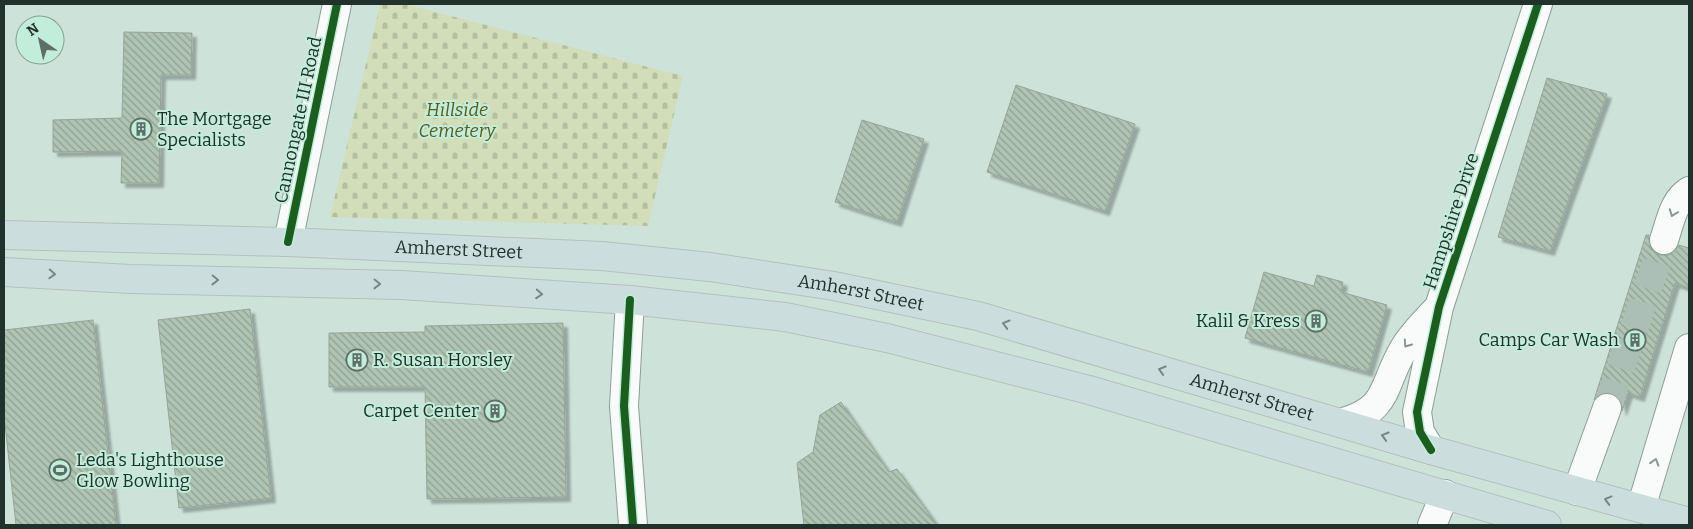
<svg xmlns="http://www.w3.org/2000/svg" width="1693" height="529" font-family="Bitter,serif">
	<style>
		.cemetery { fill: url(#cemetery-stones) }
		.building { fill: url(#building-back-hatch); stroke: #97a49b; filter: url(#shadow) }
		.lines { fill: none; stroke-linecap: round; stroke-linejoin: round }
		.minor-tunnel { stroke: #abbfb7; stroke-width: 28; stroke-dasharray: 28 14; stroke-linecap: butt }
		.minor-casing { stroke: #8d9e97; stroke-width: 30 }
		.highway-casing { stroke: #b4c0bb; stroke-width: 30 }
		.minor { stroke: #f8fbf9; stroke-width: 28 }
		.highway { stroke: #cbdedd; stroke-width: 28 }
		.cycleway-casing { stroke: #c3eddb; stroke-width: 11 }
		.cycleway { stroke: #1b5e20; stroke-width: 8 }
		.oneway { stroke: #8c9692 }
		.oneway2 { stroke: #768884 }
		.labels { text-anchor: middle; stroke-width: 4; stroke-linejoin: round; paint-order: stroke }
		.park-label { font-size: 18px; font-style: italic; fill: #5b5b1c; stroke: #c3eddb }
		.poi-label { font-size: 18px; fill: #21312b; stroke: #c3eddb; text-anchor: start }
		.street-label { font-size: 18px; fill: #21312b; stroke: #c3eddb }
	</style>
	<defs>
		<pattern id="cemetery-stones" width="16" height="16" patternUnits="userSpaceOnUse" patternTransform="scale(1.25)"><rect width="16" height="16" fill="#d2deb9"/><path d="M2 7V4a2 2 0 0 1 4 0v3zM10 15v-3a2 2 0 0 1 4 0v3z" fill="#b4bf9f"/></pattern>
		<pattern id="building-back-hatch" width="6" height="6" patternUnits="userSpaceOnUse" patternTransform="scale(1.25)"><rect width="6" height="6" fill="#b0c4b3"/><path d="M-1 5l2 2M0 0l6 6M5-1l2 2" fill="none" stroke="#8fa092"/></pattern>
		<filter id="shadow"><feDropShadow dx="4.5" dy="4.5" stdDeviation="1" flood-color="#0004"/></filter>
	</defs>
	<rect width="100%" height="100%" fill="#cde3da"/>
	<!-- cemetery -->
	<path class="cemetery" d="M 380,4 L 405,4 L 683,76 L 648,226 L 330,217 Z"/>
	<!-- building -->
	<path class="building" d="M 124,32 L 192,33 L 191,75 L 161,75 L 159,183 L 121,183 L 122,151 L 53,152 L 53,120 L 122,118 Z
		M 1547,78 L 1607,94 L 1550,251 L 1498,237 Z
		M 1016,85 L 1135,124 L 1105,211 L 987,172 Z
		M 862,120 L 924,139 L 897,222 L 835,202 Z
		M 1646,235 L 1649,235 L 1649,243 L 1652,250 L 1660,255 L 1668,255 L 1674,252 L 1679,245 L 1689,248 L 1689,288 L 1675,283 L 1640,397 L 1628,393 L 1622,411 L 1619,398 L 1613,394 L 1604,393 L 1594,400 Z
		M 1264,272 L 1314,286 L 1317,275 L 1343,282 L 1341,292 L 1387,305 L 1368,372 L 1245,338 Z
		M 250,309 L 271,498 L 179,508 L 158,320 Z
		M 93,320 L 116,525 L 16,525 L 4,415 L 4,330 Z
		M 563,323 L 566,497 L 427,499 L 425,387 L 329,387 L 329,333 L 425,332 L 425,326 Z
		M 841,402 L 889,472 L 897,469 L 937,525 L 804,525 L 797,463 L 813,452 L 820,415 Z"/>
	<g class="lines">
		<!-- minor-tunnel -->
		<path class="minor-tunnel" d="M 1607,408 L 1664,240"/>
		<!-- minor casing -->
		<g class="minor-casing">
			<path id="minor" d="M 1664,240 C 1670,223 1673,201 1689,191
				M 288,242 L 337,4
				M 630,300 L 624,406 L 633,525
				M 1341,423 C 1390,409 1381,388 1403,350 C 1412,334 1426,321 1438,308
				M 1431,450 L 1420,432 L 1417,412 L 1439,307 L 1538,4
				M 1577,491 L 1607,408
				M 1641,508 L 1689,348
				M 1432,525 L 1445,494"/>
		</g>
		<!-- highway casing -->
		<g class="highway-casing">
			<g id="highway">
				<path id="s1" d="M 4,235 L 288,242 L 602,256 L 710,267 L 834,286 L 978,316 L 1431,450 L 1689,522"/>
				<path d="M 4,272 L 130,279 L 401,285 L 630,300 L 785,317 L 887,338 L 1089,390 L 1547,525"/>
			</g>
		</g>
		<!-- minor -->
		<use href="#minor" class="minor"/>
		<!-- highway -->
		<use href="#highway" class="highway"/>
		<!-- cycleway casing -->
		<g class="cycleway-casing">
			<path id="cycleway" d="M 288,242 L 337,4
				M 630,300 L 624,406 L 633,525
				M 1431,450 L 1420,432 L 1417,412 L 1439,307 L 1538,4"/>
		</g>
		<!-- cycleway -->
		<use href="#cycleway" class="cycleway"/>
	</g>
	<!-- one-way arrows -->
	<defs><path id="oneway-chevron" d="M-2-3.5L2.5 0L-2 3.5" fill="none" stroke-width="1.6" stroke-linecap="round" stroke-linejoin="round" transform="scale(1.25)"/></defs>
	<g class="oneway">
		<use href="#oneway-chevron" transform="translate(1673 213) rotate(110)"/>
		<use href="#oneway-chevron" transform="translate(1407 344) rotate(125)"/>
		<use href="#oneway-chevron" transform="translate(1655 462) rotate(-73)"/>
	</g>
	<g class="oneway2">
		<use href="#oneway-chevron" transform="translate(52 274) rotate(3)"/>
		<use href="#oneway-chevron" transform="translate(215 280) rotate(1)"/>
		<use href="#oneway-chevron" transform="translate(377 284) rotate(1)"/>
		<use href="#oneway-chevron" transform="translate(539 294) rotate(4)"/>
		<use href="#oneway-chevron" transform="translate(1006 324) rotate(-164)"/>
		<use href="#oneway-chevron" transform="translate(1162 370) rotate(-163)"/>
		<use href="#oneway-chevron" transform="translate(1385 436) rotate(-163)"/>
		<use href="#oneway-chevron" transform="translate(1608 500) rotate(-165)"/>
	</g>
	<!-- icons -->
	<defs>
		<g id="building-ring" transform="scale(1.125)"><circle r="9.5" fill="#c3eddb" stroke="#5d6f68" stroke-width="1.5"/><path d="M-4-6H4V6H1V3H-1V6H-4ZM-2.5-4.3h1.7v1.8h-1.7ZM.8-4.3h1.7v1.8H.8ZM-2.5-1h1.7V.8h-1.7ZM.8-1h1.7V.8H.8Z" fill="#5d6f68"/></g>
		<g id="stadium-ring" transform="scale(1.125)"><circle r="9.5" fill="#c3eddb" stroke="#5d6f68" stroke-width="1.5"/><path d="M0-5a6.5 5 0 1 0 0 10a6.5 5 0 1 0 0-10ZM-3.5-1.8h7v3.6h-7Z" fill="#5d6f68"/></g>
	</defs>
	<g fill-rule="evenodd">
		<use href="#building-ring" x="141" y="129"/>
		<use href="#building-ring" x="1316" y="321"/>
		<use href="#building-ring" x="1635" y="340"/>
		<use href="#building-ring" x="357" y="360"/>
		<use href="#building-ring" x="495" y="411"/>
		<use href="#stadium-ring" x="60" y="470"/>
	</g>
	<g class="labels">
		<!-- park labels -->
		<g class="park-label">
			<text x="457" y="116">Hillside<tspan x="457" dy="21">Cemetery</tspan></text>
		</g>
		<!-- poi labels -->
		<g class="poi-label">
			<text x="157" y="125">The Mortgage<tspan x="157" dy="21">Specialists</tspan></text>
			<text x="1300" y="327" text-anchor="end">Kalil &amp; Kress</text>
			<text x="1619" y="346" text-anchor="end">Camps Car Wash</text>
			<text x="373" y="366">R. Susan Horsley</text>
			<text x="479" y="417" text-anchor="end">Carpet Center</text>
			<text x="76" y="466">Leda's Lighthouse<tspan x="76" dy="21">Glow Bowling</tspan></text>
		</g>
		<!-- street labels -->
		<g class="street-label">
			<text transform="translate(298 120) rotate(-78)" y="6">Cannongate III Road</text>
			<text transform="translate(1451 221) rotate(-72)" y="6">Hampshire Drive</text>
			<text dy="6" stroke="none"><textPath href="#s1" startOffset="455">Amherst Street</textPath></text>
			<text dy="6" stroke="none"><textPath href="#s1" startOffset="860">Amherst Street</textPath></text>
			<text dy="6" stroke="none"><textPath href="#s1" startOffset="1265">Amherst Street</textPath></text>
		</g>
	</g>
	<!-- border -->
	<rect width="1693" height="529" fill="none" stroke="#21312b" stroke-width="10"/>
	<!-- north arrow -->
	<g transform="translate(40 40) rotate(326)"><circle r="24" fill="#c3eddb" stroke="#82a295"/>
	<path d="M0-4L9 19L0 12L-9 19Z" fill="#5d6f68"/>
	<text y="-8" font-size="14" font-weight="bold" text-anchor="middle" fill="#21312b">N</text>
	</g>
</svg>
